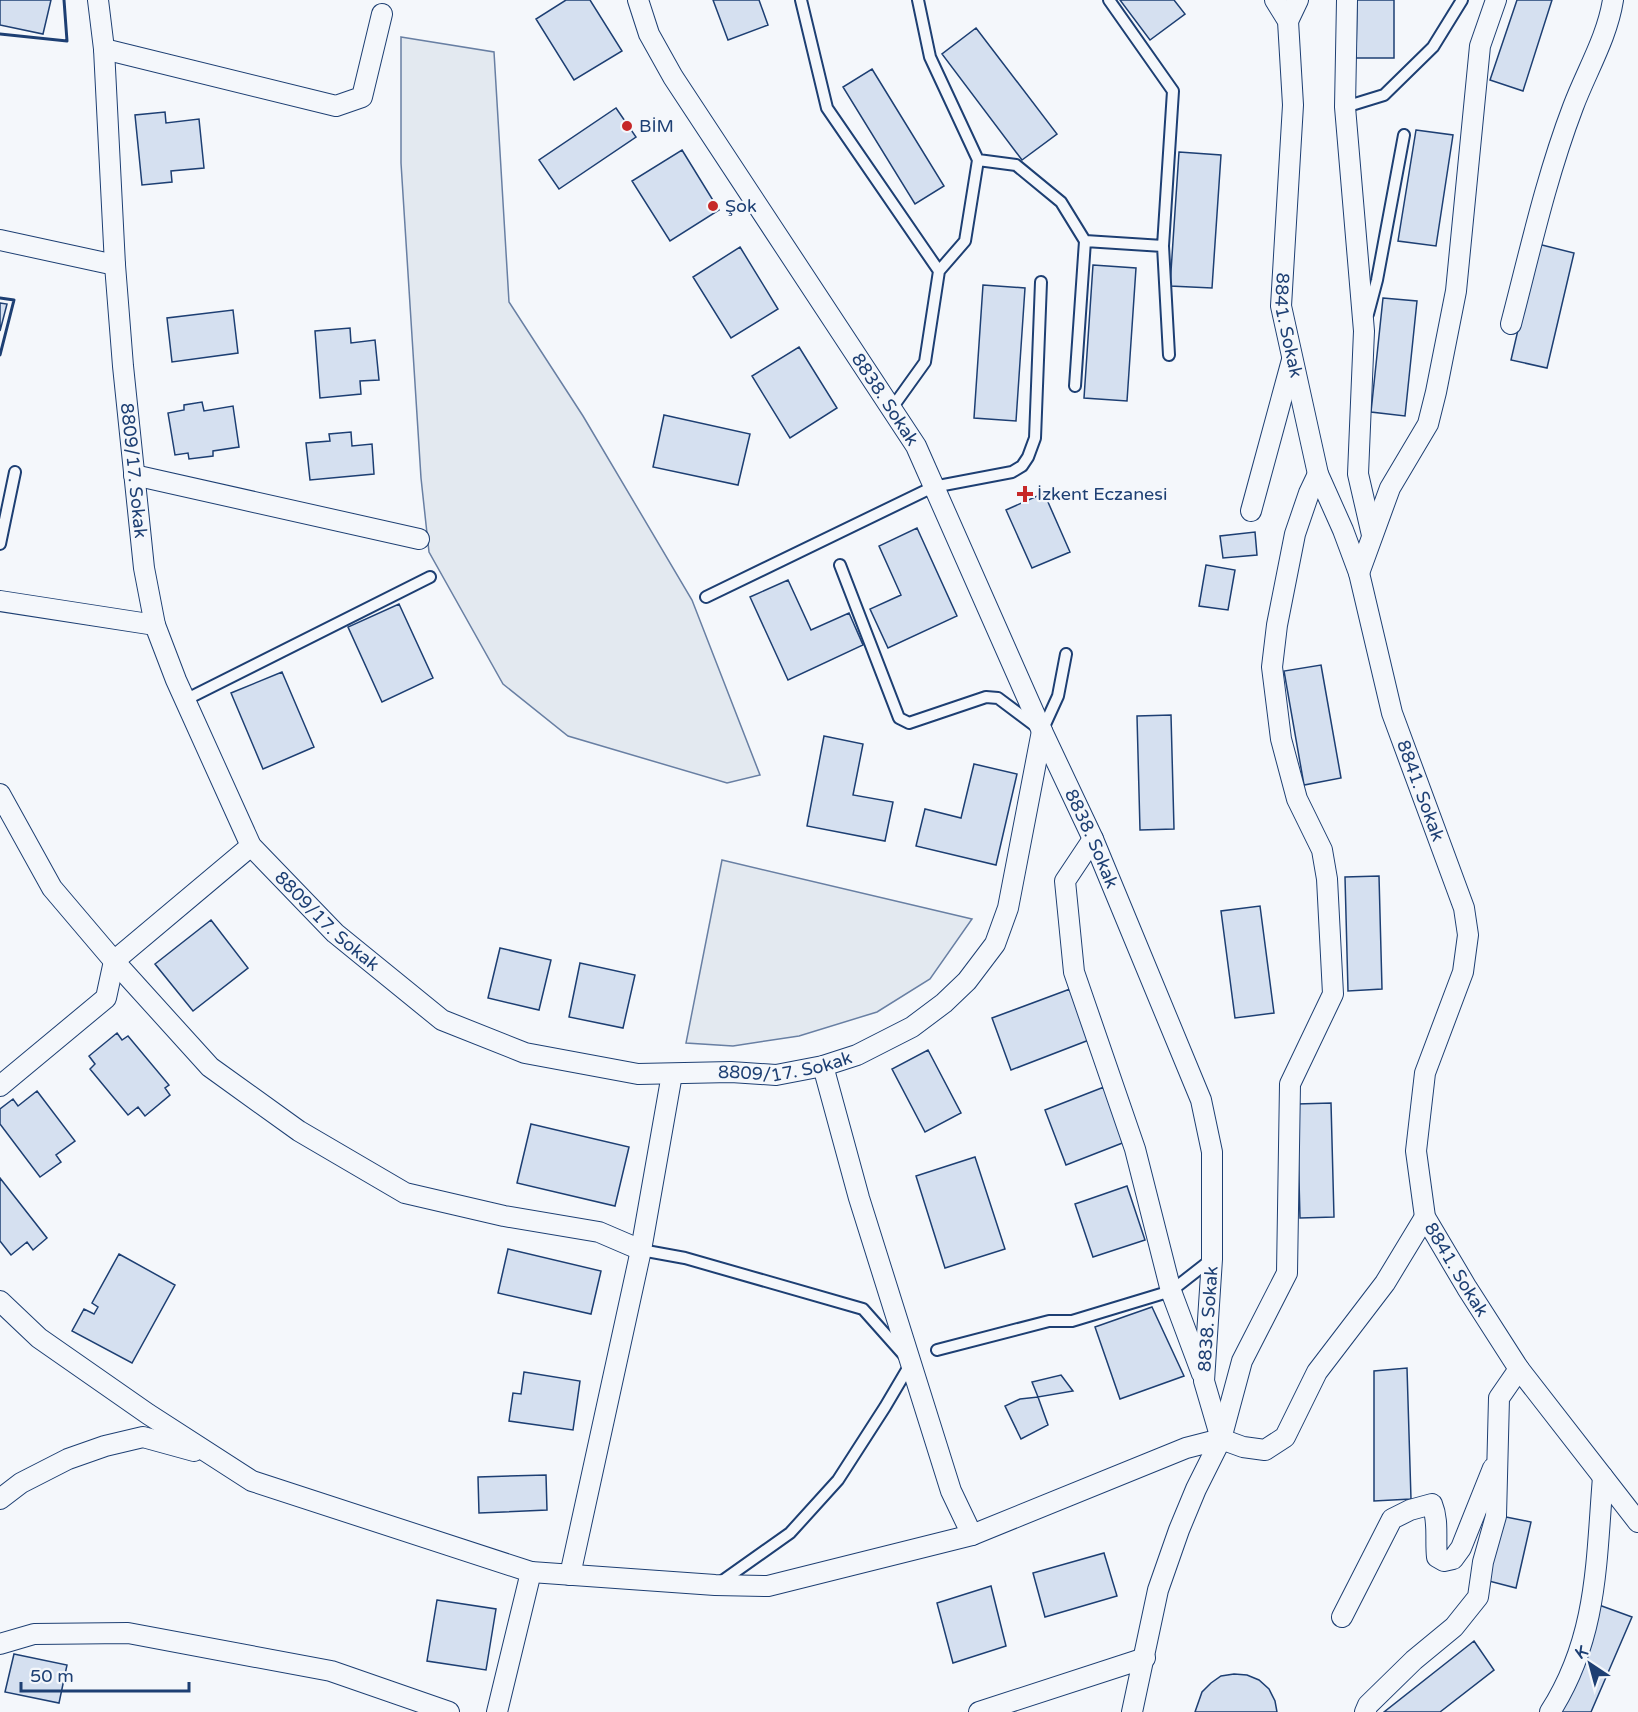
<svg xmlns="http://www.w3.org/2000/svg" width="1638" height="1712" font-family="'Varela Round',sans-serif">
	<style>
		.park { fill: #e3e9f0; stroke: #687fa3; stroke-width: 1.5 }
		.building { fill: #d5e0f0; stroke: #1d3f73; stroke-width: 1.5 }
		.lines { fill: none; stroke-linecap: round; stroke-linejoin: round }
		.lane-casing { stroke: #1d3f73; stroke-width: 14 }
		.street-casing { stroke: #1d3f73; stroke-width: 22 }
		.lane { stroke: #f4f7fb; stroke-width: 10 }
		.street { stroke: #f4f7fb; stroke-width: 20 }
		.wall { stroke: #1d3f73; stroke-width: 3 }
		.poi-dot { fill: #c62828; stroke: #f4f7fb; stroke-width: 2 }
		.labels { text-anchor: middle; stroke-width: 4.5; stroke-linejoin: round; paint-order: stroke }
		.poi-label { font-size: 18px; fill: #1d3f73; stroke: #f4f7fb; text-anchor: start }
		.street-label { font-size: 18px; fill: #1d3f73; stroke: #f4f7fb }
	</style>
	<rect width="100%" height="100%" fill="#f4f7fb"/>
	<!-- park -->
	<path class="park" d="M 401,37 L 494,52 L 509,302 L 583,416 L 692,600 L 760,775 L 727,783 L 568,736 L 503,684 L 429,552 L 421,478 L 401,163 Z
		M 722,860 L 972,919 L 930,979 L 877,1012 L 799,1036 L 733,1046 L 686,1043 Z"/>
	<!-- building -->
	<path class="building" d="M 0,0 L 51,0 L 43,34 L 0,25 Z
		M 566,0 L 590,0 L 622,51 L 574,80 L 536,19 Z
		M 713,0 L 759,0 L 768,25 L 728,40 Z
		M 1120,0 L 1174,0 L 1185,14 L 1150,40 Z
		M 1357,0 L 1394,0 L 1394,58 L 1356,58 Z
		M 1517,0 L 1552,0 L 1523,91 L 1490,80 Z
		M 976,28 L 1057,134 L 1022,160 L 942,54 Z
		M 872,69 L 944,186 L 915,204 L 843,87 Z
		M 616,108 L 636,137 L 559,189 L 539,160 Z
		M 165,112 L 166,123 L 199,119 L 204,168 L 171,171 L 172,182 L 142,185 L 135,115 Z
		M 1416,130 L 1453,135 L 1436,246 L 1398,241 Z
		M 682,150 L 719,210 L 670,241 L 632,181 Z
		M 1179,152 L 1221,155 L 1212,288 L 1170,286 Z
		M 1538,244 L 1574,253 L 1547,368 L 1511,360 Z
		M 740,247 L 778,309 L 731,338 L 693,277 Z
		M 1093,265 L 1136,268 L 1127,401 L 1084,398 Z
		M 983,285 L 1025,288 L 1016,421 L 974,418 Z
		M 1383,298 L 1417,301 L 1405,416 L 1371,412 Z
		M 0,303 L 7,304 L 0,331 Z
		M 233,310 L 238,353 L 172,362 L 167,318 Z
		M 350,328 L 351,343 L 375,340 L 379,380 L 360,381 L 361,394 L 320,398 L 315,331 Z
		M 799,347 L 837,408 L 790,438 L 752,376 Z
		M 202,402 L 204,411 L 233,406 L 239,447 L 213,451 L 213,456 L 189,459 L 188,453 L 175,455 L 168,413 L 184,410 L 184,405 Z
		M 664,415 L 750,434 L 738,485 L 653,467 Z
		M 351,432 L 352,446 L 372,444 L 374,474 L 310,480 L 306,443 L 330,441 L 329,434 Z
		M 1044,493 L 1070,552 L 1032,568 L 1006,510 Z
		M 917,528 L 957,616 L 888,648 L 870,609 L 901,595 L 879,546 Z
		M 1255,532 L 1257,555 L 1223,558 L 1220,536 Z
		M 1206,565 L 1235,570 L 1228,610 L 1199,606 Z
		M 788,580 L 811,630 L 849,613 L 863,645 L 788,680 L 750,597 Z
		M 399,604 L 433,678 L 382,702 L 348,627 Z
		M 1321,665 L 1341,778 L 1304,785 L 1284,671 Z
		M 282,672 L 314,747 L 263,769 L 231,693 Z
		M 1171,715 L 1174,829 L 1140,830 L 1137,716 Z
		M 824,736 L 863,744 L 853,795 L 893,802 L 885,841 L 807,826 Z
		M 974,764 L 1017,774 L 996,865 L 916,846 L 925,809 L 961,818 Z
		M 1379,876 L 1382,989 L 1348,991 L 1345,877 Z
		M 1260,906 L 1274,1013 L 1235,1018 L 1221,911 Z
		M 211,920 L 248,968 L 193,1011 L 155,964 Z
		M 500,948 L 551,960 L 539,1010 L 488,998 Z
		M 580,963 L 635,975 L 623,1028 L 569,1017 Z
		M 1070,989 L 1089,1040 L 1011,1070 L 992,1018 Z
		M 117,1033 L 122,1040 L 128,1036 L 169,1085 L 165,1088 L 170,1095 L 145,1116 L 138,1107 L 128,1115 L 90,1069 L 95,1064 L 89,1056 Z
		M 928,1050 L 961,1113 L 925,1132 L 892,1069 Z
		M 1104,1087 L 1125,1142 L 1066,1165 L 1045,1110 Z
		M 37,1091 L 75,1141 L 56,1155 L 61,1162 L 40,1177 L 0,1124 L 0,1109 L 13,1099 L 18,1106 Z
		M 1331,1103 L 1334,1217 L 1300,1218 L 1297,1104 Z
		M 531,1124 L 629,1147 L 615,1206 L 517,1183 Z
		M 975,1157 L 1005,1249 L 945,1268 L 916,1176 Z
		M 0,1178 L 47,1238 L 33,1250 L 27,1242 L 11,1255 L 0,1241 Z
		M 1127,1186 L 1145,1240 L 1093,1257 L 1075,1204 Z
		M 508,1249 L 601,1271 L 591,1314 L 498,1293 Z
		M 119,1254 L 175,1285 L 132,1363 L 72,1331 L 84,1309 L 94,1314 L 98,1307 L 92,1303 Z
		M 1152,1307 L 1184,1376 L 1120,1399 L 1095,1327 Z
		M 1407,1368 L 1411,1499 L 1374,1501 L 1374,1371 Z
		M 524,1372 L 580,1381 L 573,1430 L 509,1421 L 513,1393 L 521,1394 Z
		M 1061,1375 L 1073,1391 L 1038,1397 L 1032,1382 Z
		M 1038,1397 L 1048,1425 L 1021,1439 L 1005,1406 L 1020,1399 Z
		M 546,1475 L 547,1510 L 479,1513 L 478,1477 Z
		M 1501,1516 L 1531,1522 L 1516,1588 L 1485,1580 Z
		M 1104,1553 L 1117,1596 L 1045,1617 L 1033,1573 Z
		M 991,1586 L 1006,1646 L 953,1663 L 937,1603 Z
		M 437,1600 L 496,1609 L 486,1670 L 427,1661 Z
		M 1599,1605 L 1632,1617 L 1591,1712 L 1555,1712 Z
		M 1474,1641 L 1494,1670 L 1440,1712 L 1384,1712 Z
		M 14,1654 L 67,1665 L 59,1703 L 5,1692 Z
		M 1234,1674 L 1247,1675 L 1259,1680 L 1269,1689 L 1275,1701 L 1277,1712 L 1195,1712 L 1202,1692 L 1211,1683 L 1221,1676 Z"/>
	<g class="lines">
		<!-- lane casing -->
		<g class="lane-casing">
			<path id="lane" d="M 801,0 L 827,108 L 939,271 L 925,362 L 892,408
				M 918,0 L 930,57 L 978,160 L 965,241 L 939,271
				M 1345,107 L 1384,95 L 1433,47 L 1462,0
				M 978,160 L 1016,165 L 1061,202 L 1085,241 L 1075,386
				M 1085,241 L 1163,246 L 1173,91 L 1109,0
				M 1163,246 L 1169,355
				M 1368,314 L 1377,280 L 1404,135
				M 0,544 L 15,472
				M 840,565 L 899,718 L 909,723 L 986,697 L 998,698 L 1042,731 L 1058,696 L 1066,654
				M 706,597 L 933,487 L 1012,472 L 1022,466 L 1028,457 L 1035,438 L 1041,282
				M 185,700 L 430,577
				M 641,1250 L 685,1258 L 863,1309 L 911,1363 L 885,1407 L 838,1480 L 790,1533 L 718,1584
				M 937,1350 L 1049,1321 L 1072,1321 L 1171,1291 L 1212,1259"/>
		</g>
		<!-- street casing -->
		<g class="street-casing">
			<g id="street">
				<path id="s1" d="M 98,0 L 104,49 L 115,265 L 123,366 L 144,568 L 155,625 L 176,680 L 251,846 L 335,933 L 442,1020 L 525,1053 L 638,1074 L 731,1072 L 776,1075 L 823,1066 L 857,1055 L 912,1027 L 944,1003 L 967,981 L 995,944 L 1008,908 L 1042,731"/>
				<path id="s2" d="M 638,0 L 649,34 L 673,77 L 916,446 L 1042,731 L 1093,839 L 1201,1100 L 1212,1152 L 1212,1259 L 1204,1381 L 1221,1439 L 1243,1447 L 1265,1450 L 1285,1437 L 1317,1372 L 1385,1283 L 1425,1217"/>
				<path id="s3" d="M 1275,0 L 1288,21 L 1293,105 L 1281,306 L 1318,474 L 1343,530 L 1359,573 L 1392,713 L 1464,908 L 1468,935 L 1463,972 L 1425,1073 L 1416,1151 L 1425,1217 L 1467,1288 L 1519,1369 L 1638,1522"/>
				<path d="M 1347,0 L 1345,107 L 1364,331 L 1358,474 L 1372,535"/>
				<path d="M 1288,21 L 1298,0"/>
				<path d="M 104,49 L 336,106 L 362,97 L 382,14"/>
				<path d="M 0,240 L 115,265"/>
				<path d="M 1511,324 C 1530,251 1546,178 1573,107 C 1586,72 1607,38 1613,0"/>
				<path d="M 134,475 L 419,539"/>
				<path d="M 1251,511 L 1292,360"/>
				<path d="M 1359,573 L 1390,488 L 1428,424 L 1436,392 L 1456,291 L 1480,46 L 1496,0"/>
				<path d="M 0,601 L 155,625"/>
				<path d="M 0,794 L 52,888 L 114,961 L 210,1067 L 299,1131 L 405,1193 L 504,1216 L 599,1232 L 641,1250"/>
				<path d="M 1093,839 L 1065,881 L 1074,972 L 1135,1149 L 1171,1291 L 1202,1374"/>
				<path d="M 823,1066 L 859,1198 L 951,1491 L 972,1535"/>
				<path d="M 0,1086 L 106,998 L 114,961 L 251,846"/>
				<path d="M 0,1301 L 39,1338 L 148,1414 L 252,1481 L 531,1572 L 497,1712"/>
				<path d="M 0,1499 L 21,1483 L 68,1459 L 105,1446 L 143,1437 L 194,1451"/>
				<path d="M 531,1572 L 715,1585 L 768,1586 L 972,1535 L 1186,1448 L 1221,1439"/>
				<path d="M 570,1575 L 641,1250 L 672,1074"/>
				<path d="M 1342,1617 L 1392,1519 L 1410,1510 L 1432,1504 C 1439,1521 1435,1539 1437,1557 L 1444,1561 L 1453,1559 L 1461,1548 L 1493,1468"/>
				<path d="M 0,1644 L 34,1634 L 128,1633 L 331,1671 L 449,1712"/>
				<path d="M 979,1712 L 1145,1658"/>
				<path d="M 1132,1712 L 1158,1590 L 1179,1530 L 1196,1489 L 1221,1439 L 1242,1361 L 1287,1273 L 1290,1084 L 1333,994 L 1327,879 L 1322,850 L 1297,799 L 1281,739 L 1272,667 L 1277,625 L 1295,534 L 1309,493 L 1318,474"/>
				<path d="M 1365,1712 L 1368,1705 L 1414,1660 L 1454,1627 L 1478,1597 L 1483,1562 L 1496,1516 L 1499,1398 L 1519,1369"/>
				<path d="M 1550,1712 C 1598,1637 1596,1562 1603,1477"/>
			</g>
		</g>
		<!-- lane -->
		<use href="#lane" class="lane"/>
		<!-- street -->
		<use href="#street" class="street"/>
		<!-- wall -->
		<path class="wall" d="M 0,34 L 67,41 L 64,0
			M 0,298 L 14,300 L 0,355"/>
	</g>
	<!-- markers -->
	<g class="poi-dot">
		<circle cx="627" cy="126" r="6"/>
		<circle cx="713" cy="206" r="6"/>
		<path d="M1022 485h6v6h6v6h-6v6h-6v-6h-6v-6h6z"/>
	</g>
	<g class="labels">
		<!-- poi labels -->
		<g class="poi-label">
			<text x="639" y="132">BİM</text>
			<text x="725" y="212">Şok</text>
			<text x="1037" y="500">İzkent Eczanesi</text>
		</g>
		<!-- street labels -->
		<g class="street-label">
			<text dy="6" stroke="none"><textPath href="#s3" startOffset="330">8841. Sokak</textPath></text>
			<text dy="6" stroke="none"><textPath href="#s2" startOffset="471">8838. Sokak</textPath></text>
			<text dy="6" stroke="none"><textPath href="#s1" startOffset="472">8809/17. Sokak</textPath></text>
			<text dy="6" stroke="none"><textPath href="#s3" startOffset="816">8841. Sokak</textPath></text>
			<text dy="6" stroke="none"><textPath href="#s2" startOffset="957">8838. Sokak</textPath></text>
			<text dy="6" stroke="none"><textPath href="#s1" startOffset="976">8809/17. Sokak</textPath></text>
			<text dy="6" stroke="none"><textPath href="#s1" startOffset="1480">8809/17. Sokak</textPath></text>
			<text dy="6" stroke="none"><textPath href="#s3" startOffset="1320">8841. Sokak</textPath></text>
			<text transform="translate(1208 1319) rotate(-86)" y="6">8838. Sokak</text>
		</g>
	</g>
	<!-- north arrow -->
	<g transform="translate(1590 1664) rotate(324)" stroke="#f4f7fb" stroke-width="4.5" paint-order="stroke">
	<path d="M0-4.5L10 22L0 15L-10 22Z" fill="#1d3f73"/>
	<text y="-9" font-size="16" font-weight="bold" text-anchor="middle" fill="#1d3f73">K</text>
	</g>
	<!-- scale -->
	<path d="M21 1682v9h168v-9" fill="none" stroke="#1d3f73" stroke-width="3"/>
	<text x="30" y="1682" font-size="18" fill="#1d3f73" stroke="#f4f7fb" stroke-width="4.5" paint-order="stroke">50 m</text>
</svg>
